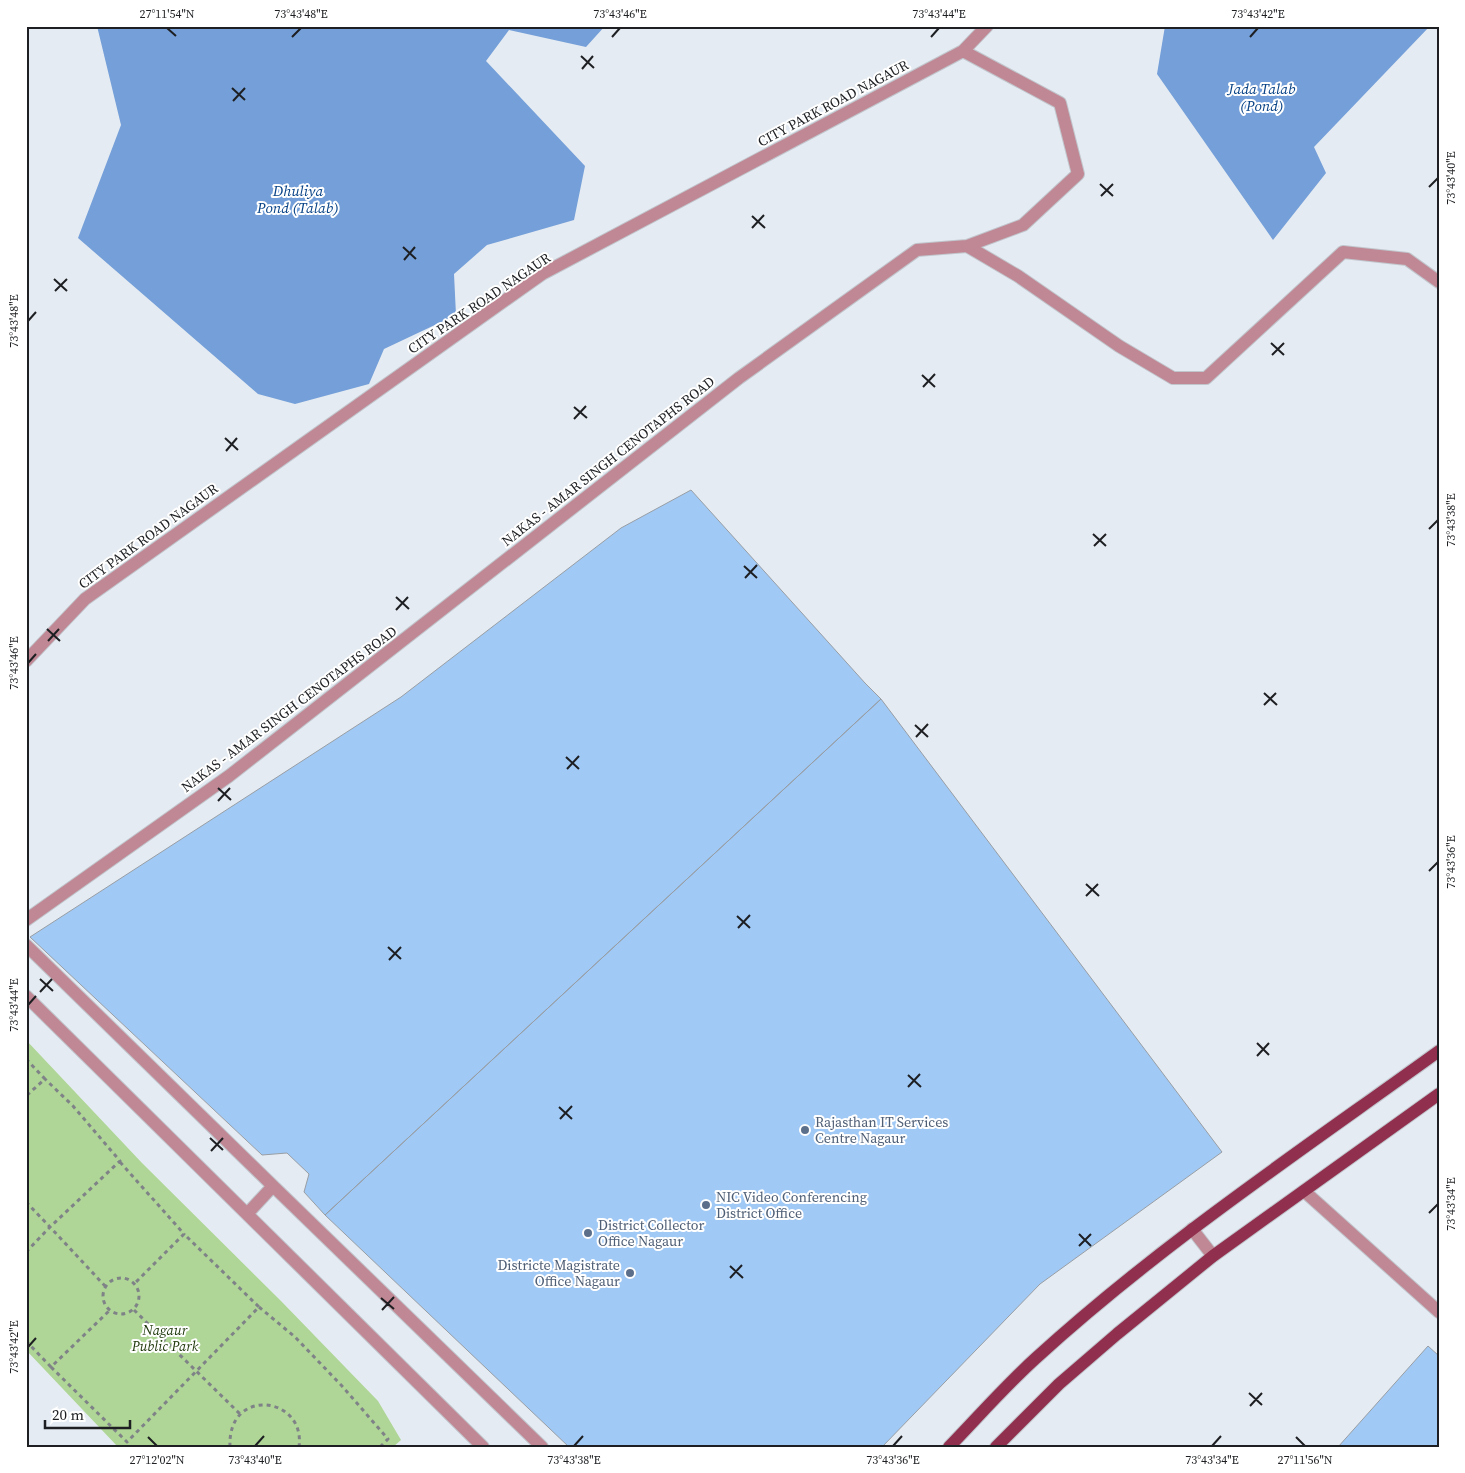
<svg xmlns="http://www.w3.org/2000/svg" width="1465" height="1473" font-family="'Source Serif 4',serif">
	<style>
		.green { fill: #afd696 }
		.water { fill: #749fd8 }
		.building { fill: #a0c9f6; stroke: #989ea4 }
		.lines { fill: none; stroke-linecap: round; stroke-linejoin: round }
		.minor-casing { stroke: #c1c6cd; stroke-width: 14 }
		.major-casing { stroke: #c1c6cd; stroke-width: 14 }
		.path { stroke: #7f8387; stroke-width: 3; stroke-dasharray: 4 4; stroke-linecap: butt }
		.minor { stroke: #c08894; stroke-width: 12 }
		.major { stroke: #91304e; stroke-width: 12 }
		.ticks { fill: none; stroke: #1d1f22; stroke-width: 2 }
		.service-dot { fill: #5c6f8a; stroke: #fff; stroke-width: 2 }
		.labels { text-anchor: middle; stroke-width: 4; stroke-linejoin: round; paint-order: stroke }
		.street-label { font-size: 14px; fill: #1d1f22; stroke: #fff }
		.service-label { font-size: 14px; fill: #4e5e75; stroke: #fff; text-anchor: start }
		.park-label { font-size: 14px; font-style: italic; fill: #1d3608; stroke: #fff }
		.water-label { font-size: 15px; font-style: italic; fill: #084387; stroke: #fff }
		.neatline { fill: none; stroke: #1d1f22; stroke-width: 2 }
		.ticks-label { font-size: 12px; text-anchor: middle; fill: #1d1f22 }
	</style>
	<rect width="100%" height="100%" fill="#e5ebf2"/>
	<!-- green -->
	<path class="green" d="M 26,1040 L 142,1163 L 281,1301 L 378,1401 L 401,1440 L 393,1447 L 118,1447 L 26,1350 Z"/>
	<!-- water -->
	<path class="water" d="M 97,26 L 605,26 L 586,47 L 509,30 L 486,61 L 585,166 L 574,220 L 487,245 L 454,274 L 456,315 L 384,349 L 369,384 L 295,404 L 258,394 L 78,238 L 121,125 Z
		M 1165,26 L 1430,26 L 1314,147 L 1326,173 L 1273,240 L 1157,74 Z"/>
	<!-- building -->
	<path class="building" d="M 691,490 L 865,683 L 881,699 L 325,1215 L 304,1192 L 309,1174 L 287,1153 L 262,1155 L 30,937 L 401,697 L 621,528 Z
		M 881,699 L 1222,1152 L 1040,1284 L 882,1447 L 569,1447 L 325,1215 Z
		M 1428,1346 L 1439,1356 L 1439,1447 L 1338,1447 Z"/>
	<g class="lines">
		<!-- minor casing -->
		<g class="minor-casing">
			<path id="minor" d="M 967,246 L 1018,276 L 1119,346 L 1173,378 L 1206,378 L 1343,252 L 1407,259 L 1439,282
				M 26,661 L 85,599 L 542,274 L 963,51 L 987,26
				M 26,920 L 229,776 L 739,378 L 917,250 L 967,246 L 1023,225 L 1078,174 L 1060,103 L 963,51
				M 26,945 L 273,1186 L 542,1447
				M 26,996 L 483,1447
				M 1304,1191 L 1439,1312
				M 247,1214 L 273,1186
				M 1192,1229 L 1213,1256"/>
		</g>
		<!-- major casing -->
		<g class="major-casing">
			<path id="major" d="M 949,1447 C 978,1417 1006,1385 1036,1358 C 1161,1244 1302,1150 1439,1051
				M 996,1447 L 1059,1384 L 1117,1334 L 1213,1256 L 1439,1094"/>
		</g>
		<!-- path -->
		<path class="path" d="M 26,1059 L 45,1079 L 26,1096
			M 120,1162 L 184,1234 L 135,1283
			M 26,1202 L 50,1227 L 120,1161 L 73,1106 L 45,1079
			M 26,1252 L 50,1227 L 105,1286
			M103 1296a18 18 0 1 1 36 0a18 18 0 1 1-36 0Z
			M 259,1307 L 295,1337 L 342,1386 L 388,1439 L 380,1447
			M 134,1310 L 240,1414
			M 26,1341 L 51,1367 L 110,1310
			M 51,1367 L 127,1442 L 259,1307 L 184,1234
			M 230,1447 C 227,1386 306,1396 299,1447"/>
		<!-- minor -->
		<use href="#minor" class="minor"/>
		<!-- major -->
		<use href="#major" class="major"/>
	</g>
	<!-- ticks -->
	<path class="ticks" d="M 167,28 L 176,36M 292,37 L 301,28M 612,37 L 620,28M 931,37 L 939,28M 1250,37 L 1258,28M 581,56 L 594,68M 582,69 L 593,56M 232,88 L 245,100M 233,101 L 245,88M 1100,184 L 1113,196M 1429,187 L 1438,178M 1101,196 L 1113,184M 752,216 L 765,228M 752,228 L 764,215M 403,247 L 416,259M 404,260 L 415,247M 54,279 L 67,291M 55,291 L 67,279M 28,321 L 36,312M 1271,343 L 1284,355M 1272,355 L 1284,343M 922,375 L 935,387M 923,387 L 935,374M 574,407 L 587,418M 574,419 L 586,406M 225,438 L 238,450M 226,451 L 237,438M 1429,529 L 1438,520M 1093,534 L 1106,546M 1094,546 L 1106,534M 744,566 L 757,578M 745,578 L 757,565M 396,597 L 409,609M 396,610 L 408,597M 47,629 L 60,641M 48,641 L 59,629M 28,663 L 36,654M 1264,693 L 1277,705M 1264,705 L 1276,693M 915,725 L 928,737M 916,737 L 928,724M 566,757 L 579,769M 567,769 L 579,756M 218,788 L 231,800M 218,801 L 230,788M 1429,871 L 1438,862M 1086,884 L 1099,896M 1086,896 L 1098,884M 737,916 L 750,928M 738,928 L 750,915M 388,947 L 401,959M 389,960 L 401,947M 40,979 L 53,991M 40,992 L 52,979M 28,1005 L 36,996M 1257,1043 L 1269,1055M 1257,1056 L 1269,1043M 908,1075 L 921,1087M 908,1087 L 920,1074M 559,1107 L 572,1119M 560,1119 L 572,1106M 210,1138 L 223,1150M 211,1151 L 223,1138M 1429,1213 L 1438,1204M 1079,1234 L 1091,1246M 1079,1246 L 1091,1234M 730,1266 L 743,1278M 730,1278 L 742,1265M 381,1298 L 394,1309M 382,1310 L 394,1297M 28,1347 L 36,1338M 1249,1393 L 1262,1405M 1250,1406 L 1262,1393M 148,1437 L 157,1446M 1296,1437 L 1305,1446M 255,1446 L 264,1436M 574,1446 L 583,1436M 893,1446 L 902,1436M 1212,1446 L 1221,1436"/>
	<!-- markers -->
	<g class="service-dot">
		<circle cx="805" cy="1130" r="5"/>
		<circle cx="706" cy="1205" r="5"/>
		<circle cx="588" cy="1233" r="5"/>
		<circle cx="630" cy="1273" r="5"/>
	</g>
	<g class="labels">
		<!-- street labels -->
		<g class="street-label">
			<text transform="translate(833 103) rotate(-28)" y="5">CITY PARK ROAD NAGAUR</text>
			<text transform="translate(479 303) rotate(-34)" y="5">CITY PARK ROAD NAGAUR</text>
			<text transform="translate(608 461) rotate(-38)" y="5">NAKAS - AMAR SINGH CENOTAPHS ROAD</text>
			<text transform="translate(148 536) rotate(-36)" y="5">CITY PARK ROAD NAGAUR</text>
			<text transform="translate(289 709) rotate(-37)" y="5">NAKAS - AMAR SINGH CENOTAPHS ROAD</text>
		</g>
		<!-- service labels -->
		<g class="service-label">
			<text x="815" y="1127">Rajasthan IT Services<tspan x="815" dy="16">Centre Nagaur</tspan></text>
			<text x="716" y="1202">NIC Video Conferencing<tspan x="716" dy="16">District Office</tspan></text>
			<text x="598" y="1230">District Collector<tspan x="598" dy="16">Office Nagaur</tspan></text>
			<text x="620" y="1270" text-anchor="end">Districte Magistrate<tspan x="620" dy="16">Office Nagaur</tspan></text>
		</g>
		<!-- park labels -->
		<g class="park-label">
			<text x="165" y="1335">Nagaur<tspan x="165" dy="16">Public Park</tspan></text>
		</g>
		<!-- water labels -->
		<g class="water-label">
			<text x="1262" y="94">Jada Talab<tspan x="1262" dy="17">(Pond)</tspan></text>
			<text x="298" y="196">Dhuliya<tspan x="298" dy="17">Pond (Talab)</tspan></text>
		</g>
	</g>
	<!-- border -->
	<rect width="1465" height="1473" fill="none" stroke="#ffffff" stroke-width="55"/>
	<!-- scale -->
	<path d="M45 1420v8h85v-8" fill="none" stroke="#1d1f22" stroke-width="2.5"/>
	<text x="52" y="1420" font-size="15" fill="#1d1f22" stroke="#ffffff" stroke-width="4" paint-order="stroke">20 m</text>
	<rect x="28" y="28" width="1410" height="1418" class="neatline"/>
	<g class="ticks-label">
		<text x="167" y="18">27°11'54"N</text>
		<text x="301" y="18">73°43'48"E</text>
		<text x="620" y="18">73°43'46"E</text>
		<text x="939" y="18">73°43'44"E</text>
		<text x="1258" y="18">73°43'42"E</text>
		<text transform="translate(1451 178) rotate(-90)" y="4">73°43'40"E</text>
		<text transform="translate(14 321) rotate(-90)" y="4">73°43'48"E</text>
		<text transform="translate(1451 520) rotate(-90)" y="4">73°43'38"E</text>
		<text transform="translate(14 663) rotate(-90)" y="4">73°43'46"E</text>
		<text transform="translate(1451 862) rotate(-90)" y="4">73°43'36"E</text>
		<text transform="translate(14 1005) rotate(-90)" y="4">73°43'44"E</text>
		<text transform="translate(1451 1204) rotate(-90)" y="4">73°43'34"E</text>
		<text transform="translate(14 1347) rotate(-90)" y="4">73°43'42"E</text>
		<text x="157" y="1464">27°12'02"N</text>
		<text x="255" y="1464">73°43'40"E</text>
		<text x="574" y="1464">73°43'38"E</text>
		<text x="893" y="1464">73°43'36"E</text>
		<text x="1212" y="1464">73°43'34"E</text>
		<text x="1305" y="1464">27°11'56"N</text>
	</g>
</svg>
